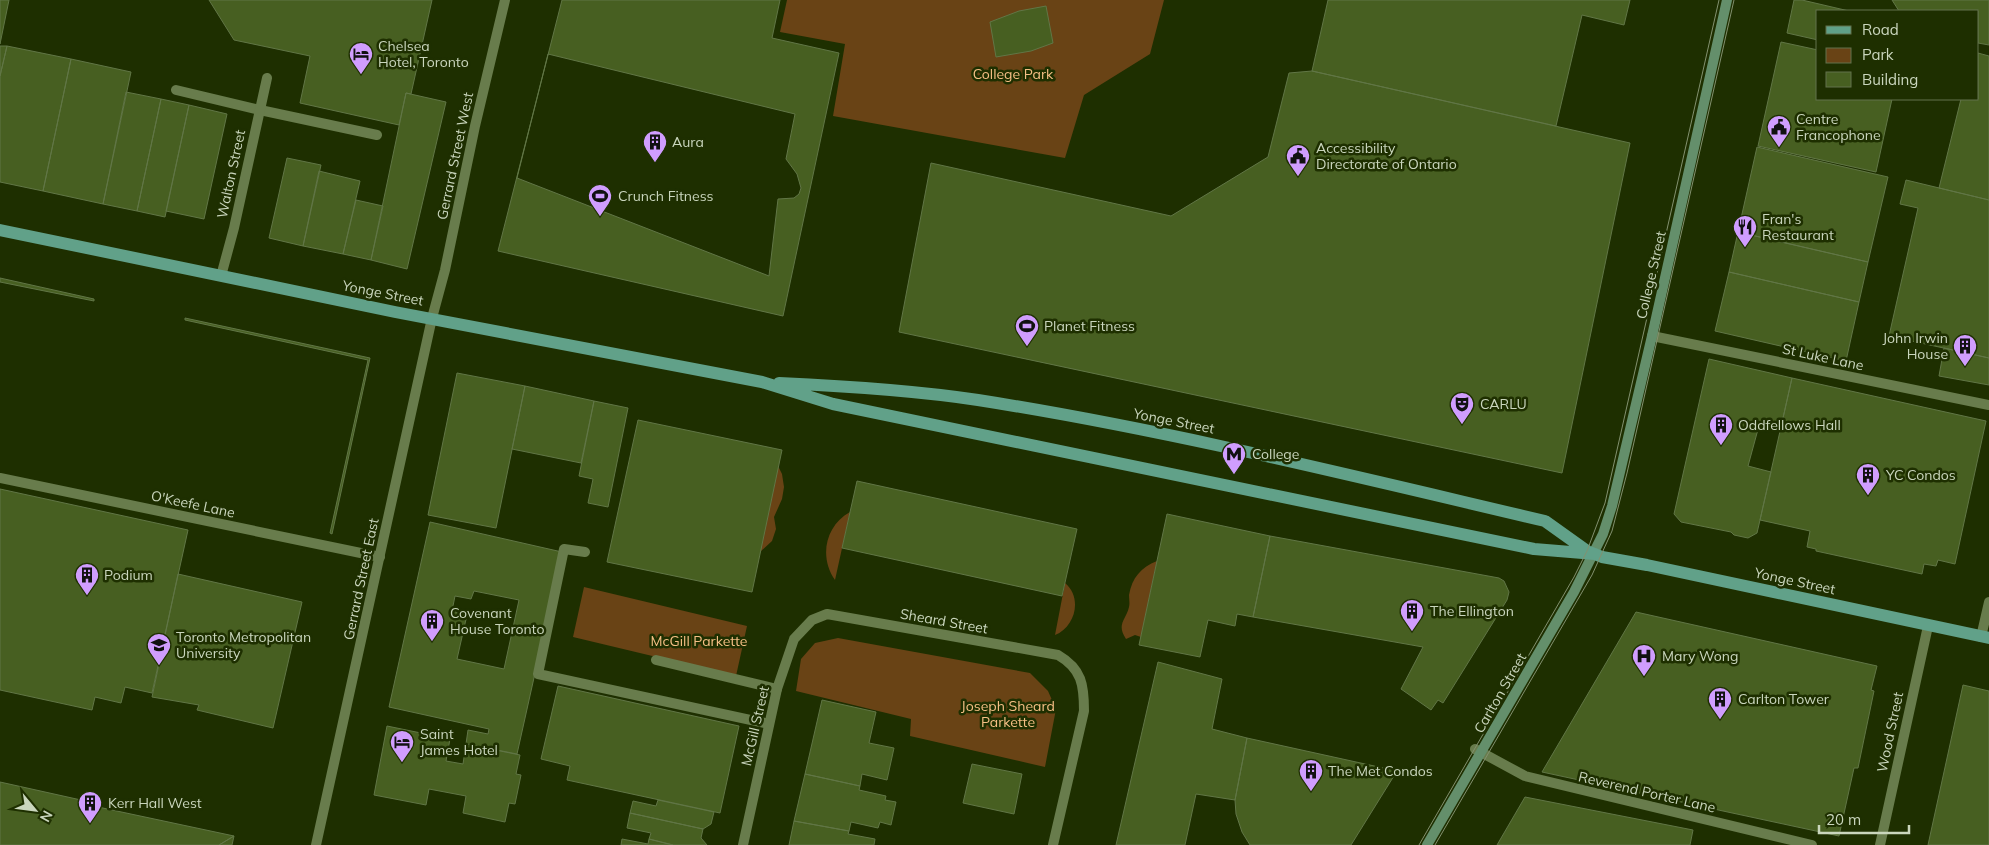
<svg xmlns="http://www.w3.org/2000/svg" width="1989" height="845" font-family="Mulish,sans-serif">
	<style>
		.green { fill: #694315 }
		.building { fill: #475f21; stroke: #617646; fill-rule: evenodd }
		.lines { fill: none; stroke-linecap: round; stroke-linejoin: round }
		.service { stroke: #687c4c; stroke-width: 10 }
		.minor { stroke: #687c4c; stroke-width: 10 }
		.tertiary { stroke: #687c4c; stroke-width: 10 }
		.secondary { stroke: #648f6b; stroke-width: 10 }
		.primary { stroke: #61a189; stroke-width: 12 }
		.tram { stroke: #83916f; stroke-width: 1 }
		.labels { text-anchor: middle; stroke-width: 5; stroke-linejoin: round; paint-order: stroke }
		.poi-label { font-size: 14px; fill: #cad6bd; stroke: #1e2f00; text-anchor: start }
		.park-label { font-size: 14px; fill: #f6bf85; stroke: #1e2f00 }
		.street-label { font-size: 14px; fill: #cad6bd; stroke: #1e2f00 }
	</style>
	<rect width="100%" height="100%" fill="#1e2f00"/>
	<!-- green -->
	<path class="green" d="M 787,0 L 1164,0 L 1150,54 L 1084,95 L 1065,158 L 833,116 L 845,44 L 780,32 Z
		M 778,466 L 782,474 L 784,487 L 782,499 L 774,517 L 776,529 L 772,541 L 760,552 Z
		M 850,512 L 835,580 C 819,557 825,526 850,512 Z
		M 1157,561 L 1141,637 L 1135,635 L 1126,639 C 1116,624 1126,620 1129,607 C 1130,603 1129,599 1129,595 C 1132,578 1141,567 1157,561 Z
		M 1065,583 C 1083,598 1075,627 1055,635 Z
		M 584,587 L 747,626 L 736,676 L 573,637 Z
		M 838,638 L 1030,673 L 1048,691 L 1056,709 L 1045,767 L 910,736 L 911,719 L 796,691 L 801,659 L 815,643 Z"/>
	<!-- building -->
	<path class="building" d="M 0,0 L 9,0 L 0,44 Z
		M 209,0 L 432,0 L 411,94 L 406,93 L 399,125 L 300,103 L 310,56 L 234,40 Z
		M 562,0 L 780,0 L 772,38 L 839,53 L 783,316 L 498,251 Z
		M 1328,0 L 1630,0 L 1624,25 L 1582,15 L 1556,126 L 1312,71 Z
		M 1794,0 L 1802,0 L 1849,11 L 1818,11 L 1818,40 L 1787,33 Z
		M 1892,0 L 1989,0 L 1989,45 L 1978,43 L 1978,11 L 1899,11 Z
		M 1046,6 L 1053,43 L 1031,51 L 996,57 L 990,22 L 1019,11 Z
		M 1781,42 L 1818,50 L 1818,99 L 1892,99 L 1876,172 L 1758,146 Z
		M 0,46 L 7,46 L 0,76 Z
		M 7,46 L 71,59 L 43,191 L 0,182 L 0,76 Z
		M 1978,53 L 1989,56 L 1989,200 L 1939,188 L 1961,99 L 1978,99 Z
		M 548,54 L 795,114 L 786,159 L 797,174 L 801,188 L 799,194 L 794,198 L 778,199 L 769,276 L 517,178 Z
		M 71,59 L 131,72 L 103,204 L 43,191 Z
		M 1312,71 L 1630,143 L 1562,473 L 899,332 L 931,163 L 1171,216 L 1268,157 L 1289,73 Z
		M 126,92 L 161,99 L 137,211 L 103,204 Z
		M 406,93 L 446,102 L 407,269 L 371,260 Z
		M 161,99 L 189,105 L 165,217 L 137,211 Z
		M 189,105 L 227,114 L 204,219 L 166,211 Z
		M 1757,147 L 1888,177 L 1868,262 L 1738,232 Z
		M 287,158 L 321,165 L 303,246 L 269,238 Z
		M 319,171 L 360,181 L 343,254 L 303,246 Z
		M 1906,180 L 1989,200 L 1989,358 L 1889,336 L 1918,208 L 1900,204 Z
		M 356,200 L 383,206 L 371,260 L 343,254 Z
		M 1738,232 L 1868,262 L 1859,302 L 1729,272 Z
		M 1729,272 L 1859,302 L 1846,361 L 1715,331 Z
		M 0,278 L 94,299 L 94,301 L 0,282 Z
		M 185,318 L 370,358 L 332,534 L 330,533 L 368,360 L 185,320 Z
		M 1944,348 L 1989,358 L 1989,385 L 1939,376 Z
		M 1709,359 L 1792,378 L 1781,427 L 1760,422 L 1748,466 L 1771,472 L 1757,533 L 1748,538 L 1734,535 L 1731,532 L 1681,522 L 1674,514 Z
		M 457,373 L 525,386 L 496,528 L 428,515 Z
		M 1792,378 L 1986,421 L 1955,564 L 1938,560 L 1936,566 L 1924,564 L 1922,574 L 1816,551 L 1816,549 L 1807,547 L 1810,531 L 1760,520 Z
		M 525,386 L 594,401 L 581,463 L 512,449 Z
		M 594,401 L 628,408 L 608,507 L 588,503 L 593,479 L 579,476 Z
		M 638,420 L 782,450 L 752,592 L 607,562 Z
		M 857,481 L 1077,529 L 1062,596 L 842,548 Z
		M 0,489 L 188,530 L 152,693 L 125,687 L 121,703 L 95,697 L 92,710 L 0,690 Z
		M 1167,514 L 1270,536 L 1253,617 L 1237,614 L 1235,626 L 1208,620 L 1200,657 L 1139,645 Z
		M 430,522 L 562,552 L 517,754 L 466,744 L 468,730 L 488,734 L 489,729 L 389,707 ZM 474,591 L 519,600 L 504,669 L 457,659 L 467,615 L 452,611 L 455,596 L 471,599 Z
		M 1270,536 L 1499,578 L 1504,581 L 1509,592 L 1507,600 L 1443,703 L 1438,700 L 1431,710 L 1401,689 L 1423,647 L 1253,617 Z
		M 178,574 L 302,602 L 273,728 L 197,710 L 199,705 L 152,697 Z
		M 1636,612 L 1877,666 L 1871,690 L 1874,691 L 1858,768 L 1854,768 L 1839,836 L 1542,772 Z
		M 1158,662 L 1222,679 L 1212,729 L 1247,738 L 1235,800 L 1196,794 L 1185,845 L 1116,845 Z
		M 1963,685 L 1989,691 L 1989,845 L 1928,845 Z
		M 558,686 L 739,726 L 720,813 L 567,780 L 570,766 L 541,759 Z
		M 822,700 L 876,712 L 869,743 L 894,748 L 887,780 L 862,774 L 860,786 L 805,774 Z
		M 387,726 L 450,739 L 446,761 L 463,764 L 466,744 L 520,755 L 516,774 L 521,775 L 515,804 L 509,803 L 505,822 L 463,813 L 466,796 L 429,789 L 426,805 L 374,795 Z
		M 1247,738 L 1397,771 L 1351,845 L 1250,845 L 1242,832 L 1236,814 L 1235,800 Z
		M 972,764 L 1022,774 L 1014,814 L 963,803 Z
		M 805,774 L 860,786 L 859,790 L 886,796 L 885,800 L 896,802 L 891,825 L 880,822 L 878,828 L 851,822 L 849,831 L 794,821 Z
		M 0,782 L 99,804 L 98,807 L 234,836 L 219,845 L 0,845 Z
		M 1525,797 L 1693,830 L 1690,845 L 1497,845 Z
		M 658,800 L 714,812 L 711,824 L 703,829 L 630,813 L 633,801 L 656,806 Z
		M 630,813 L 703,829 L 701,838 L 707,845 L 673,845 L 649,839 L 651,833 L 627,828 Z
		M 794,821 L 849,831 L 848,834 L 875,839 L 874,845 L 789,845 Z
		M 234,836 L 232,845 L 219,845 Z
		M 622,839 L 648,844 L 649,839 L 673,845 L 621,845 Z"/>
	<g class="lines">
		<!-- service -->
		<path class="service" d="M 176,90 L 260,110 L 377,135
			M 1652,336 L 1989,405
			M 0,478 L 380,557
			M 585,552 L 564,549 L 538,674 L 769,724
			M 656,660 L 777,689
			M 1475,749 L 1525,776 L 1812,845"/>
		<!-- minor -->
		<path class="minor" d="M 221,276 L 234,228 L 267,78
			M 1981,637 L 1989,602
			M 743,845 L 777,689 L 794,639 L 812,620 L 827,614 L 1058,655 C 1082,669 1084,685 1084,711 L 1053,845
			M 1880,845 L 1928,626"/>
		<!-- tertiary -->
		<path class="tertiary" d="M 316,845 L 432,318 L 445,270 L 475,126 L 505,0"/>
		<!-- secondary -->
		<path class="secondary" d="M 1427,845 L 1574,592 L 1603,534 L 1612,506 L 1652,336 L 1727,0"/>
		<!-- primary -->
		<path class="primary" d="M 0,230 L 395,312 L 762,382 L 833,404 L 1534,549 L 1595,554
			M 779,383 C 845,386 912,390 978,400 C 1169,430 1357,477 1545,521 L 1587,551 L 1602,557 L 1647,565 L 1989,638"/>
		<!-- tram -->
		<path class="tram" d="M 1419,845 L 1574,577 L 1587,551 L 1605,503 L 1719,0
			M 1435,845 L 1592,575 L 1612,531 L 1627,473 L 1734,0"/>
	</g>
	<!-- icons -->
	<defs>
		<g id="hotel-pin" transform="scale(1.25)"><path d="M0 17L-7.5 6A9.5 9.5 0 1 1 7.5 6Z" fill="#d09dfe" stroke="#1e2f00"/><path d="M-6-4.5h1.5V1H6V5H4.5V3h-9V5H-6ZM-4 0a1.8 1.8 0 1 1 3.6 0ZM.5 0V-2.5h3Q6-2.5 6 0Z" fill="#111"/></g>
		<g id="civic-pin" transform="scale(1.25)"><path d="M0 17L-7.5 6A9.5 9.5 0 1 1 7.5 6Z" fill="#d09dfe" stroke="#1e2f00"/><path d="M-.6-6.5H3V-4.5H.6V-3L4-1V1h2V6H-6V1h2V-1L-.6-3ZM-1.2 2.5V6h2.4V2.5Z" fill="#111"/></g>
		<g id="building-pin" transform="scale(1.25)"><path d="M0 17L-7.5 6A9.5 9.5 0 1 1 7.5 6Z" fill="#d09dfe" stroke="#1e2f00"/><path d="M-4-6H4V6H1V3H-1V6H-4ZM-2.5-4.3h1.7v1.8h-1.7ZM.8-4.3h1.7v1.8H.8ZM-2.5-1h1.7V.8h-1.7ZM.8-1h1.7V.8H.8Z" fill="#111"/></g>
		<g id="stadium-pin" transform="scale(1.25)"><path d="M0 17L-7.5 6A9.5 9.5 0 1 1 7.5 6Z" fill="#d09dfe" stroke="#1e2f00"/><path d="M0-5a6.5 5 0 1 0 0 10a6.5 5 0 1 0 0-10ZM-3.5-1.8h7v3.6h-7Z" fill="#111"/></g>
		<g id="restaurant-pin" transform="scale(1.25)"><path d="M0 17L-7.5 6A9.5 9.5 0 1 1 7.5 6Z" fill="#d09dfe" stroke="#1e2f00"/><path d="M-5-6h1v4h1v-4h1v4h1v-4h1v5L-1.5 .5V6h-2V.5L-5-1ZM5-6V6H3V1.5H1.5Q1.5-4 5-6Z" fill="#111"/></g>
		<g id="theatre-pin" transform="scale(1.25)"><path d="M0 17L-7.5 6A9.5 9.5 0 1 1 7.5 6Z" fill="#d09dfe" stroke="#1e2f00"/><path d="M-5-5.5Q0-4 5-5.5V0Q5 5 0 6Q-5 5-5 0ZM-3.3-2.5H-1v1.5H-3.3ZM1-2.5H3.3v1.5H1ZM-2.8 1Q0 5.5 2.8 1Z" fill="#111"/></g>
		<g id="metro-pin" transform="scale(1.25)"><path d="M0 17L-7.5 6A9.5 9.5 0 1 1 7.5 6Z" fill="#d09dfe" stroke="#1e2f00"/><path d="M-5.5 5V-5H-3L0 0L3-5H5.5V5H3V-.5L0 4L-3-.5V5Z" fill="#111"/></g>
		<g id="university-pin" transform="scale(1.25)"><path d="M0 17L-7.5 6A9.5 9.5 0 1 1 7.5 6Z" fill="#d09dfe" stroke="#1e2f00"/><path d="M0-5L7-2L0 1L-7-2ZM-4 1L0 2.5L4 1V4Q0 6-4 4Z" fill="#111"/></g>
		<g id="hospital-pin" transform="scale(1.25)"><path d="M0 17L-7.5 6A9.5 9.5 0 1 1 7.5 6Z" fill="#d09dfe" stroke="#1e2f00"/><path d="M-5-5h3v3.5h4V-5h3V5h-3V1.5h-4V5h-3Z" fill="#111"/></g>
	</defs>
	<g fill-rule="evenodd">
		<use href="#hotel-pin" x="361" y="54"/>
		<use href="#civic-pin" x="1779" y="127"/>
		<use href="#building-pin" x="655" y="142"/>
		<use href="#civic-pin" x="1298" y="156"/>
		<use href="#stadium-pin" x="600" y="196"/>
		<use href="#restaurant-pin" x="1745" y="227"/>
		<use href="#stadium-pin" x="1027" y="326"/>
		<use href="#building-pin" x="1965" y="346"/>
		<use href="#theatre-pin" x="1462" y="404"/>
		<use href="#building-pin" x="1721" y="425"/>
		<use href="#metro-pin" x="1234" y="454"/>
		<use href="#building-pin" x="1868" y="475"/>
		<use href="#building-pin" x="87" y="575"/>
		<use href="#building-pin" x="1412" y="611"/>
		<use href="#building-pin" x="432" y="621"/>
		<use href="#university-pin" x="159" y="645"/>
		<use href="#hospital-pin" x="1644" y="656"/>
		<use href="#building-pin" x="1720" y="699"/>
		<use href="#hotel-pin" x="402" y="742"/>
		<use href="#building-pin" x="1311" y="771"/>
		<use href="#building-pin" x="90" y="803"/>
	</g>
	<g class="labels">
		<!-- poi labels -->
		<g class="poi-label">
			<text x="378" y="51">Chelsea<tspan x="378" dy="16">Hotel, Toronto</tspan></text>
			<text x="1796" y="124">Centre<tspan x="1796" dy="16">Francophone</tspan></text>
			<text x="672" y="147">Aura</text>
			<text x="1316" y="153">Accessibility<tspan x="1316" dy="16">Directorate of Ontario</tspan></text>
			<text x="618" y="201">Crunch Fitness</text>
			<text x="1762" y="224">Fran's<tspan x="1762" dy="16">Restaurant</tspan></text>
			<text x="1044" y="331">Planet Fitness</text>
			<text x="1948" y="343" text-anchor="end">John Irwin<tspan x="1948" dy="16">House</tspan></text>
			<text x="1480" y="409">CARLU</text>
			<text x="1738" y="430">Oddfellows Hall</text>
			<text x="1252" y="459">College</text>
			<text x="1886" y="480">YC Condos</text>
			<text x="104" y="580">Podium</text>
			<text x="1430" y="616">The Ellington</text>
			<text x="450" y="618">Covenant<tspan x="450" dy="16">House Toronto</tspan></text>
			<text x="176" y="642">Toronto Metropolitan<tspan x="176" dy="16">University</tspan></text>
			<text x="1662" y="661">Mary Wong</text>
			<text x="1738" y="704">Carlton Tower</text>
			<text x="420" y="739">Saint<tspan x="420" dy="16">James Hotel</tspan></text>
			<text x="1328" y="776">The Met Condos</text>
			<text x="108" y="808">Kerr Hall West</text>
		</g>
		<!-- park labels -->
		<g class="park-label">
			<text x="1013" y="79">College Park</text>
			<text x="699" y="646">McGill Parkette</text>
			<text x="1008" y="711">Joseph Sheard<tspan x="1008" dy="16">Parkette</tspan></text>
		</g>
		<!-- street labels -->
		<g class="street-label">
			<text transform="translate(455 156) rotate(-78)" y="5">Gerrard Street West</text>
			<text transform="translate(231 174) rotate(-78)" y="5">Walton Street</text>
			<text transform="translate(1651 275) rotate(-77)" y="5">College Street</text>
			<text transform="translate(383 293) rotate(11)" y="5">Yonge Street</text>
			<text transform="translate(1823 357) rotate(12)" y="5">St Luke Lane</text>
			<text transform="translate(1174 421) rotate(11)" y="5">Yonge Street</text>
			<text transform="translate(193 504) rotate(12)" y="5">O'Keefe Lane</text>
			<text transform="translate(361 579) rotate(-78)" y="5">Gerrard Street East</text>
			<text transform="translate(1795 581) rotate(12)" y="5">Yonge Street</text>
			<text transform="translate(944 621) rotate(10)" y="5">Sheard Street</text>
			<text transform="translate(1500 693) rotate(-60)" y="5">Carlton Street</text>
			<text transform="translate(755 726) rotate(-77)" y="5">McGill Street</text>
			<text transform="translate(1890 732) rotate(-78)" y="5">Wood Street</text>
			<text transform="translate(1647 792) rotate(13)" y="5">Reverend Porter Lane</text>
		</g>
	</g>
	<!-- legend -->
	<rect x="1816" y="10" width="162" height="90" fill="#1e2f00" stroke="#63724c"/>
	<rect x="1826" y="26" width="25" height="8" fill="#61a189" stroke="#63724c"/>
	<text x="1862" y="35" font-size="15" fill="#cad6bd">Road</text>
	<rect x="1826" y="48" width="25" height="15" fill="#694315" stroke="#63724c"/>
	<text x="1862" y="60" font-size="15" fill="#cad6bd">Park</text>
	<rect x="1826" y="72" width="25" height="15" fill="#475f21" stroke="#63724c"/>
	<text x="1862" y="85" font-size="15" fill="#cad6bd">Building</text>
	<!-- north arrow -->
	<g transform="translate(35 810) rotate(119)" stroke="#1e2f00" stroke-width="4" paint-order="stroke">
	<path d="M0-4L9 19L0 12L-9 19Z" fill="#cad6bd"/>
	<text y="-8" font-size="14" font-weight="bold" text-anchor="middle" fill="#cad6bd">N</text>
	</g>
	<!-- scale -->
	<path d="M1819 825v8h90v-8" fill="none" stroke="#cad6bd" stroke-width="2.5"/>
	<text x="1826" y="825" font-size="15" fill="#cad6bd" stroke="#1e2f00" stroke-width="4" paint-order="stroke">20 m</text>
</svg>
